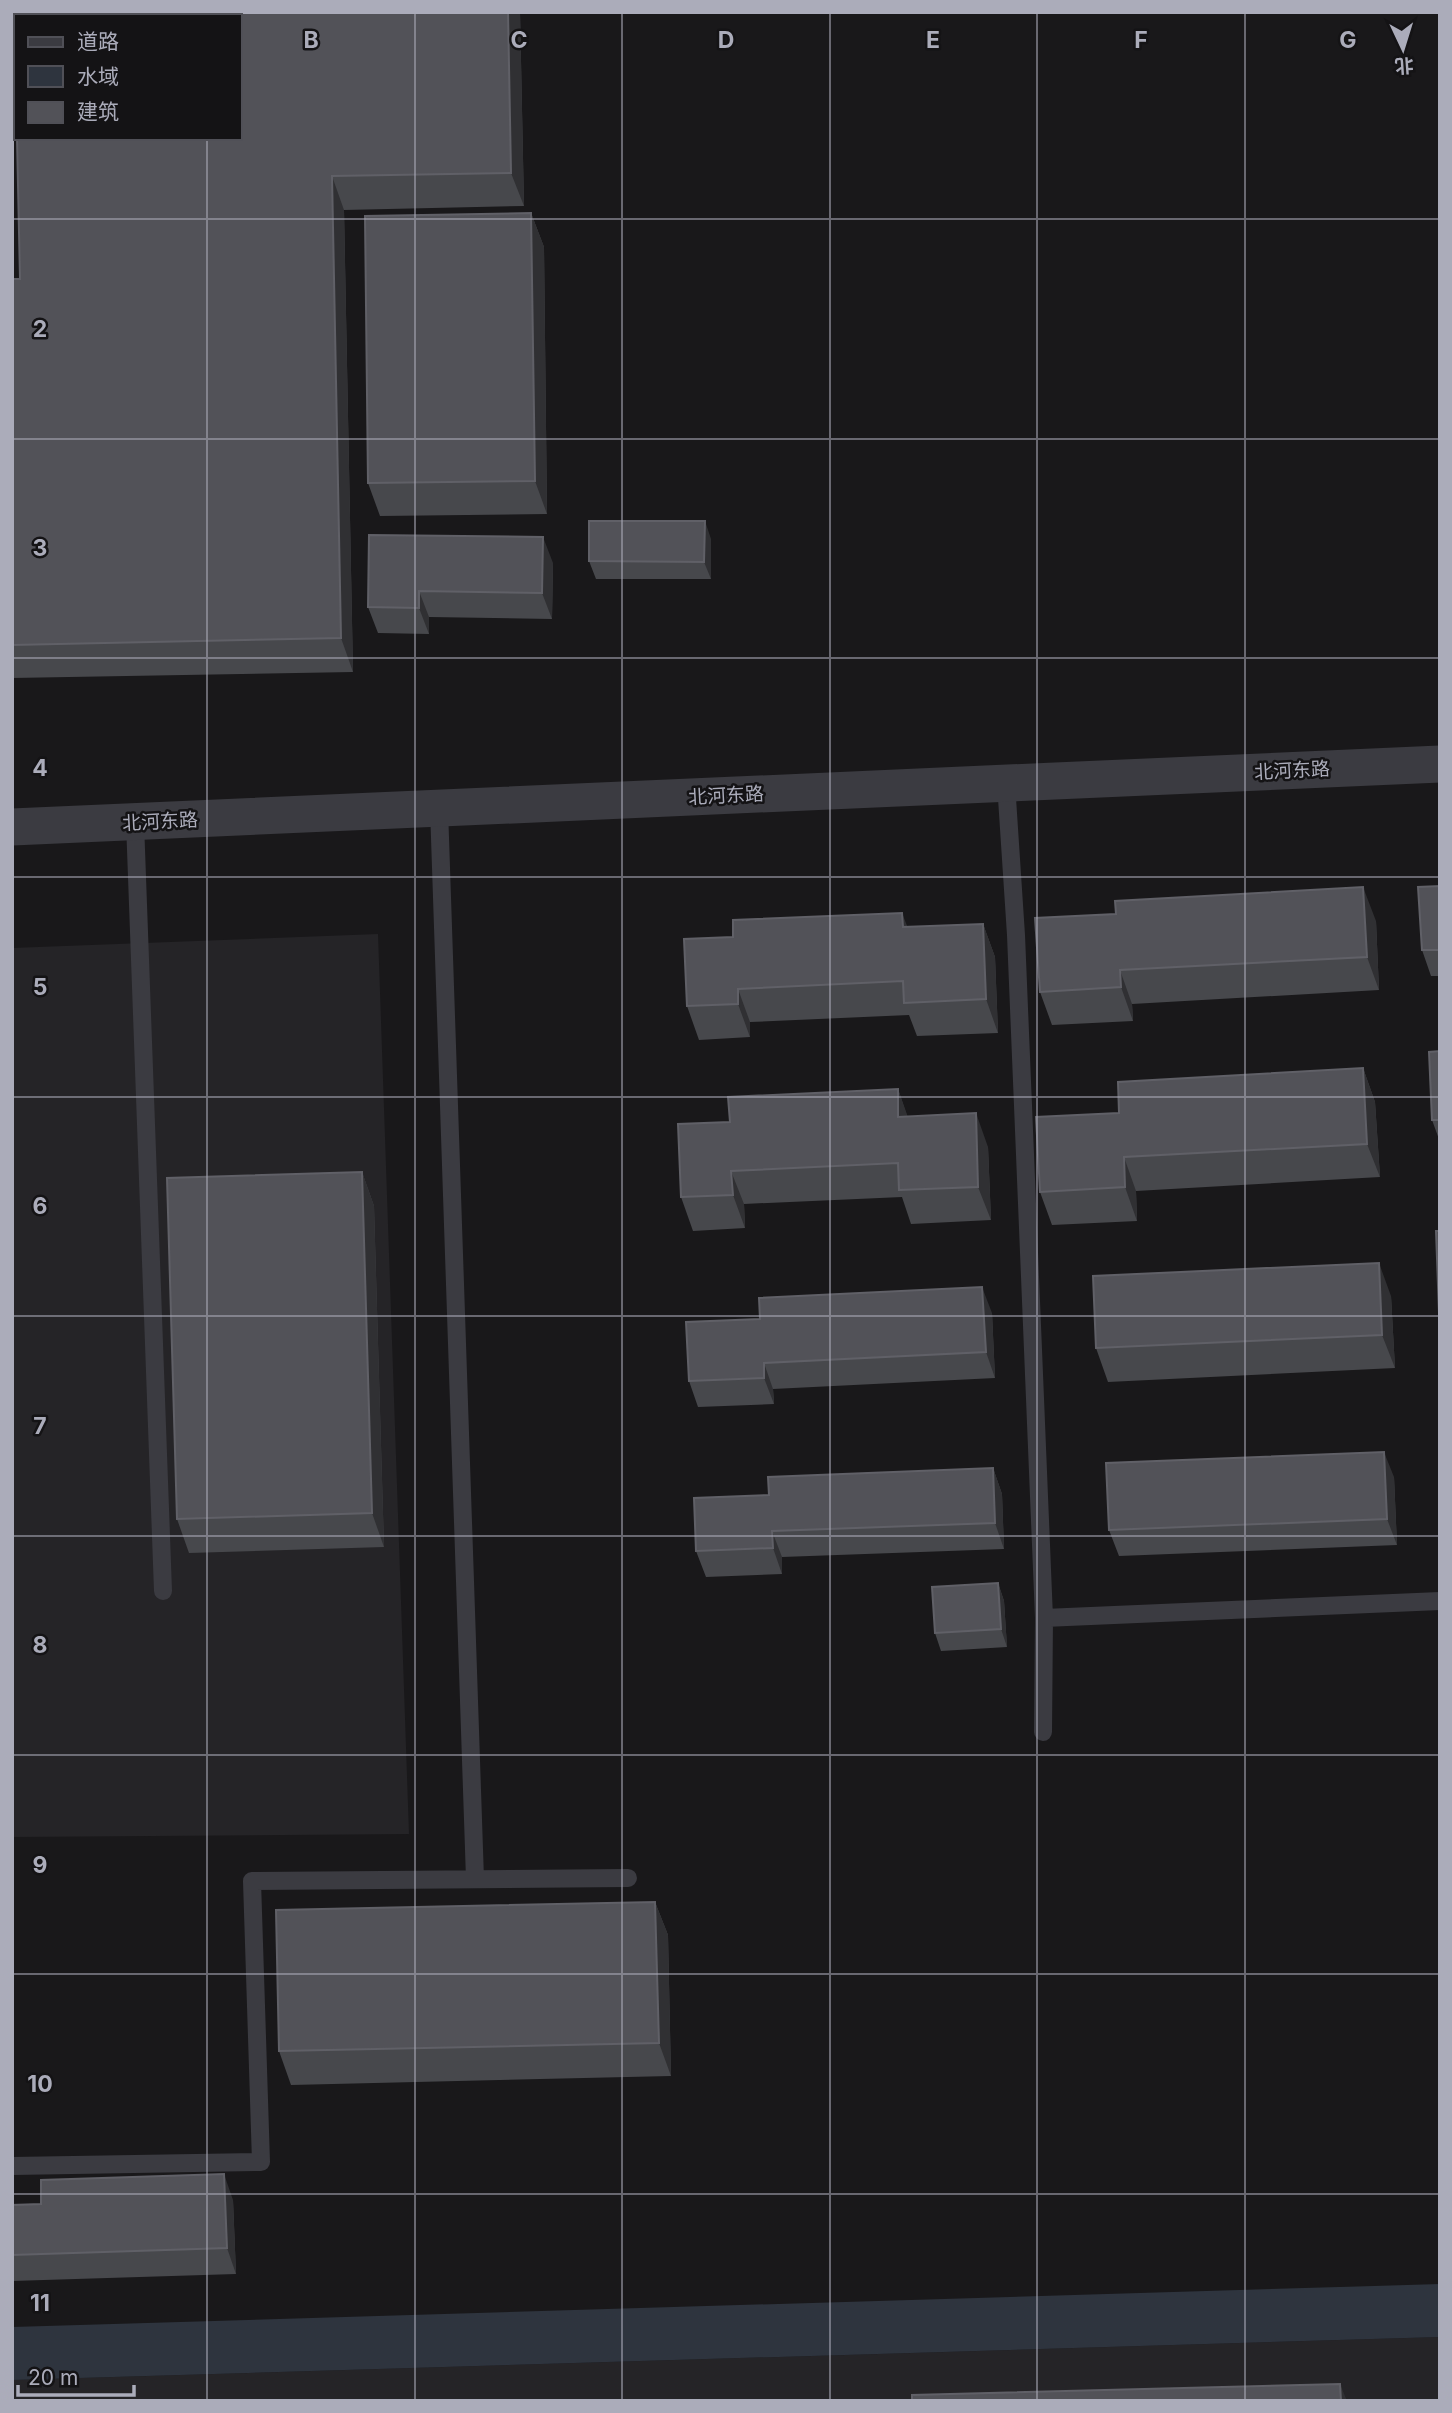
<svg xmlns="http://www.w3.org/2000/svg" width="1452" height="2413" font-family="Inter,'Noto Sans SC',sans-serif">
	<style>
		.built { fill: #252427 }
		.water { fill: #2e343e }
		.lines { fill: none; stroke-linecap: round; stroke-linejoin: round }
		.service { stroke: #3b3b41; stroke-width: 18 }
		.minor { stroke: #3b3b41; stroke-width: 37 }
		.wall { fill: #47484c }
		.shaded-wall { fill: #303033 }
		.building { fill: #525258; stroke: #606067; stroke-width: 2 }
		.grid { fill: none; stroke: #abacba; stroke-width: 2; stroke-opacity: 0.55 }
		.labels { text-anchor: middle; stroke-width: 5; stroke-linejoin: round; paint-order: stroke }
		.street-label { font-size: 19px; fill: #abacba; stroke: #141315 }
		.grid-label { font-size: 23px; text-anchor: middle; font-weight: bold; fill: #abacba; stroke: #141315; stroke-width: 5; stroke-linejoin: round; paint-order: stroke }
	</style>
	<rect width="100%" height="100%" fill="#19181a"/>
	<!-- built -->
	<path class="built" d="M 378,934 L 409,1834 L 12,1837 L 12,948 Z
		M 1440,2337 L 1440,2401 L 12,2401 L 12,2380 Z"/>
	<!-- water -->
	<path class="water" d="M 1440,2284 L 1440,2337 L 12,2380 L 12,2327 Z"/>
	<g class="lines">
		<!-- service -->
		<path class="service" d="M 1006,783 L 1016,935 L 1044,1618 L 1043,1732
			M 439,808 L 475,1879
			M 135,822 L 163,1591
			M 1044,1618 L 1440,1601
			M 12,2166 L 261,2162 L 252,1881 L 628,1878"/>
		<!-- minor -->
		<path class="minor" d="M 12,827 L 1440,764"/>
	</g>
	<!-- wall -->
	<path class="wall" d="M 15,12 L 520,12 L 524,206 L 344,210 L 353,672 L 12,678 L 12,279 L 20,279 Z
		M 531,213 L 544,247 L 547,514 L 380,516 L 368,483 Z
		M 369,535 L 553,563 L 552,619 L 429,617 L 429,634 L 378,633 L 368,607 Z
		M 711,539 L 711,579 L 596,579 L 589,561 Z
		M 1440,886 L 1440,976 L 1431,976 L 1422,950 Z
		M 1035,918 L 1376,921 L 1379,990 L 1132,1004 L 1133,1021 L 1052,1025 L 1040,992 Z
		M 983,924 L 995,957 L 998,1033 L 917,1036 L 909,1015 L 750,1022 L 750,1037 L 699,1040 L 687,1006 L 733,937 Z
		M 1440,1051 L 1440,1142 L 1432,1120 Z
		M 1363,1068 L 1375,1102 L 1380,1177 L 1136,1191 L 1137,1221 L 1052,1225 L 1040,1192 L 1119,1113 Z
		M 898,1089 L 907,1116 L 988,1147 L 991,1220 L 911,1224 L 902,1197 L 744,1204 L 745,1228 L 693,1231 L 681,1197 L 730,1122 Z
		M 362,1172 L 374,1206 L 384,1547 L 189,1553 L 177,1519 Z
		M 1391,1296 L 1395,1368 L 1108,1382 L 1096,1348 Z
		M 992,1313 L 995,1378 L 773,1389 L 774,1404 L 698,1407 L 689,1381 L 686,1322 Z
		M 993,1468 L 1002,1494 L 1004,1549 L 782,1557 L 782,1574 L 706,1577 L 696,1551 L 769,1495 Z
		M 1394,1477 L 1397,1545 L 1119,1556 L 1109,1530 Z
		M 998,1583 L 1004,1601 L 1007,1647 L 941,1651 L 935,1633 Z
		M 655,1902 L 668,1935 L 671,2076 L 291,2085 L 279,2051 Z
		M 233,2200 L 236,2274 L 12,2281 L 12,2205 Z"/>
	<!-- shaded-wall -->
	<path class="shaded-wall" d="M 508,12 L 520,12 L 524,206 L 511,173 Z
		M 332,176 L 344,210 L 353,672 L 341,638 Z
		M 531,213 L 544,247 L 547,514 L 535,481 Z
		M 705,521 L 711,539 L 711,579 L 704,562 Z
		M 543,537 L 553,563 L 552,619 L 542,593 Z
		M 419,591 L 429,617 L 429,634 L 419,608 Z
		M 1363,887 L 1376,921 L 1379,990 L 1367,957 Z
		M 902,913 L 915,946 L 903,927 Z
		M 983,924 L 995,957 L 998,1033 L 986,999 Z
		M 1120,970 L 1132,1004 L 1133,1021 L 1121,987 Z
		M 738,989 L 750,1022 L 750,1037 L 738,1004 Z
		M 1363,1068 L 1375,1102 L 1380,1177 L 1367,1144 Z
		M 898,1089 L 910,1123 L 898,1117 Z
		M 976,1113 L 988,1147 L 991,1220 L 978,1187 Z
		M 1124,1157 L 1136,1191 L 1137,1221 L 1125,1187 Z
		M 731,1171 L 744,1204 L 745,1228 L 733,1195 Z
		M 362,1172 L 374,1206 L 384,1547 L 372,1513 Z
		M 1379,1263 L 1391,1296 L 1395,1368 L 1382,1335 Z
		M 982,1287 L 992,1313 L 995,1378 L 986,1352 Z
		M 764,1363 L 773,1389 L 774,1404 L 764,1378 Z
		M 1384,1452 L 1394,1477 L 1397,1545 L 1387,1519 Z
		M 993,1468 L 1002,1494 L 1004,1549 L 995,1523 Z
		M 772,1531 L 782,1557 L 782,1574 L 773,1548 Z
		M 998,1583 L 1004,1601 L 1007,1647 L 1001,1629 Z
		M 655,1902 L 668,1935 L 671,2076 L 659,2043 Z
		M 224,2174 L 233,2200 L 236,2274 L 227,2248 Z
		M 1340,2384 L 1347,2401 L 1341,2401 Z"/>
	<!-- building -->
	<path class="building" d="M 15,12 L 508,12 L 511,173 L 332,176 L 341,638 L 12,645 L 12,279 L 20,279 L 17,138 L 240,138 L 240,16 L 16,16 L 16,63 Z
		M 531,213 L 535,481 L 368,483 L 365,216 Z
		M 589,521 L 705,521 L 704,562 L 589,561 Z
		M 369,535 L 543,537 L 542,593 L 419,591 L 419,608 L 368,607 Z
		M 1440,886 L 1440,950 L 1422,950 L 1418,887 Z
		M 1363,887 L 1367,957 L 1120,970 L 1121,987 L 1040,992 L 1035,918 L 1116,914 L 1115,901 Z
		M 902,913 L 903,927 L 983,924 L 986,999 L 904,1003 L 903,981 L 738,989 L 738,1004 L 687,1006 L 684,939 L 733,937 L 733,920 Z
		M 1440,1051 L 1440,1120 L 1432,1120 L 1429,1052 Z
		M 1363,1068 L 1367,1144 L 1124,1157 L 1125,1187 L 1040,1192 L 1036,1117 L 1119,1113 L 1118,1082 Z
		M 898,1089 L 898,1117 L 976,1113 L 978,1187 L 899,1190 L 898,1163 L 731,1171 L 733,1195 L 681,1197 L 678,1124 L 730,1122 L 728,1097 Z
		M 362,1172 L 372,1513 L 177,1519 L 167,1178 Z
		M 1436,1231 L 1440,1231 L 1440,1313 L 1439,1313 Z
		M 1379,1263 L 1382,1335 L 1096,1348 L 1093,1276 Z
		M 982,1287 L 986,1352 L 764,1363 L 764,1378 L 689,1381 L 686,1322 L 760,1319 L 759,1298 Z
		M 1384,1452 L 1387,1519 L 1109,1530 L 1106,1463 Z
		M 993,1468 L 995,1523 L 772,1531 L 773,1548 L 696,1551 L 694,1498 L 769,1495 L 768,1477 Z
		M 998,1583 L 1001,1629 L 935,1633 L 932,1587 Z
		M 655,1902 L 659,2043 L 279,2051 L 276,1910 Z
		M 224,2174 L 227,2248 L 12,2255 L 12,2205 L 41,2204 L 41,2180 Z
		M 1340,2384 L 1341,2401 L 912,2401 L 912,2395 Z"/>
	<!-- grid -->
	<path class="grid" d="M 207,12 L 207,16M 415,12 L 415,2401M 622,12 L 622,2401M 830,12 L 830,2401M 1037,12 L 1037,2401M 1245,12 L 1245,2401M 207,138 L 207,2401M 12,219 L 1440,219M 12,439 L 1440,439M 12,658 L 1440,658M 12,877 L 1440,877M 12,1097 L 1440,1097M 12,1316 L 1440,1316M 12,1536 L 1440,1536M 12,1755 L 1440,1755M 12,1974 L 1440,1974M 12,2194 L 1440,2194"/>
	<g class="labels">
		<!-- street labels -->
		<g class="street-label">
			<text transform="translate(1292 770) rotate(-3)" y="7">北河东路</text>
			<text transform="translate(726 795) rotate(-3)" y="7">北河东路</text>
			<text transform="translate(160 821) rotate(-3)" y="7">北河东路</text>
		</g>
	</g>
	<g class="grid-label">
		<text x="311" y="48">B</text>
		<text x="519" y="48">C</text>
		<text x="726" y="48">D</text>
		<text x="933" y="48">E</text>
		<text x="1141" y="48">F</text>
		<text x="1348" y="48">G</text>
		<text x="40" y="337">2</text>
		<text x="40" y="556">3</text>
		<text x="40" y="776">4</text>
		<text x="40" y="995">5</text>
		<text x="40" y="1214">6</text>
		<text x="40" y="1434">7</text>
		<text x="40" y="1653">8</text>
		<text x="40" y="1873">9</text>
		<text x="40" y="2092">10</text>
		<text x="40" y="2311">11</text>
	</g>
	<!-- border -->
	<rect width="1452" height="2413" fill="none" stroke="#abacba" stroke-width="28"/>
	<!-- legend -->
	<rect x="14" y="14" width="228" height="126" fill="#141315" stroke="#505057" stroke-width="2"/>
	<rect x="28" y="37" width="35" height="10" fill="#3b3b41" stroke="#505057" stroke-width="2"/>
	<text x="77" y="49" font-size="21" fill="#abacba">道路</text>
	<rect x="28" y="66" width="35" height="21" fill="#2e343e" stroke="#505057" stroke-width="2"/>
	<text x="77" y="84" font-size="21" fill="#abacba">水域</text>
	<rect x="28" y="102" width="35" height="21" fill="#525258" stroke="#505057" stroke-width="2"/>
	<text x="77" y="119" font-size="21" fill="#abacba">建筑</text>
	<!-- north arrow -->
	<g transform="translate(1403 49) rotate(176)" stroke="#141315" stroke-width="5" paint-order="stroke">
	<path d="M0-5L12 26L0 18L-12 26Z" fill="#abacba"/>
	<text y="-10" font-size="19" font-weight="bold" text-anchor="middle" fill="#abacba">北</text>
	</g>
	<!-- scale -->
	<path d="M18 2385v10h116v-10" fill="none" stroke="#abacba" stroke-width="3.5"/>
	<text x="28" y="2385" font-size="21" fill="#abacba" stroke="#141315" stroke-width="5" paint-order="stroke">20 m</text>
</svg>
